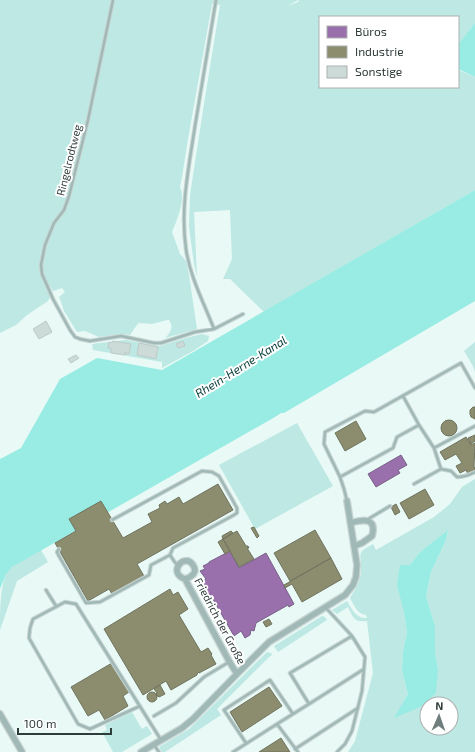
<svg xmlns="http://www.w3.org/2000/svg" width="475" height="752" font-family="'Exo 2',sans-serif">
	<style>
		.green { fill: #bde8e3; fill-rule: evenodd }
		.water { fill: #98ece3 }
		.offices { fill: #9970ab; stroke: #796089 }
		.industry { fill: #8c8c6e; stroke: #70745e }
		.building { fill: #ccdad8; stroke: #bdcbc8 }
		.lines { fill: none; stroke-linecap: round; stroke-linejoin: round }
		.service-casing { stroke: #c8d5d3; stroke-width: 4.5 }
		.minor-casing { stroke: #c8d5d3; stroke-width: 8 }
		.service { stroke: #a1b9b6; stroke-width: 2.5 }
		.minor { stroke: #a1b9b6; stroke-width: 5.5 }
		.labels { text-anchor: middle; stroke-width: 4; stroke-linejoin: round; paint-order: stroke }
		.street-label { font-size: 11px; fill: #2e3c3a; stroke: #fff }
		.water-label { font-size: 12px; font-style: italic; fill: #0c413d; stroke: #fff }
	</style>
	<rect width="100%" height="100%" fill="#e8f9f6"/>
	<!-- green -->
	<path class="green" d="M 0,0 L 298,0 L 288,6 L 298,2 L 299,0 L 475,0 L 475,23 L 458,46 L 458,17 L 320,17 L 320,87 L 458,87 L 458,70 L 475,77 L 475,190 L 264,312 L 230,279 L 223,279 L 232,259 L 230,210 L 194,212 L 197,277 L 194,264 L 189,226 L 190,195 L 204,104 L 220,5 L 212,4 L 188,139 L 182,177 L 180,187 C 186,199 177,220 172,232 L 180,254 L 186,261 L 189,275 L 197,329 L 165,338 C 171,332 174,327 169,320 L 167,320 L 152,324 L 139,323 L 137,325 L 134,329 L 130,335 L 123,334 L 114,335 L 99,337 L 85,331 L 77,332 L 64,311 L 60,299 L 59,297 L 65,292 L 62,288 L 53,291 L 48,283 L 45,285 L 50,297 L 48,301 L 27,315 L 16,325 L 0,333 Z
		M 202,334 L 209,336 L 208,341 L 193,351 L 162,368 L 162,362 L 93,350 L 92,344 L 125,340 L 160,346 L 186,338 Z
		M 475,342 L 475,372 L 473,366 L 464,351 Z
		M 297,423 L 333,486 L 255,529 L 219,465 Z
		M 475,479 L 475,752 L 348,752 L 355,741 L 373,673 L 367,621 C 354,622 354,619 348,607 L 337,614 L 332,610 L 347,601 C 352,609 356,619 367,618 L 366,615 C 357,614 354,605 350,598 C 356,588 362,579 361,566 C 361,561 359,555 362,551 C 365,548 370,546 373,544 L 376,550 L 434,517 L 444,509 L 450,504 L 462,487 ZM 448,531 L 446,540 L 431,572 L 426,596 L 435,626 L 435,652 L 438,669 L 395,718 L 408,694 L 402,671 L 403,651 L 407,633 L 404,612 L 410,565 L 419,553 ZM 427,704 L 451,704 L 451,728 L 427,728 Z
		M 41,550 L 48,562 L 17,581 L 0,630 C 0,613 0,585 7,572 C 13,564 32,556 41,550 Z
		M 322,616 L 325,617 L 327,620 L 278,652 L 274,646 Z
		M 267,652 L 271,653 L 272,655 L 268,658 L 217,709 L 221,715 L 165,752 L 162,752 L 159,747 L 189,729 Z
		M 132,712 L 142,729 L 147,726 L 152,734 L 122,752 L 113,752 L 112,750 L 102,732 L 107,730 L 105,725 Z"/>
	<!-- water -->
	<path class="water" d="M 475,23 L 475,77 L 458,69 L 458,45 Z
		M 475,190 L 475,301 L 284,413 L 281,413 L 275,417 L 12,567 L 6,574 L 0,589 L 0,459 L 4,457 L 21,448 L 60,379 L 97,358 L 162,370 Z
		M 448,530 L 446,540 L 431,572 L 426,596 L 435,626 L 435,652 L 438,669 L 436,693 L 420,707 L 394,718 L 408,694 L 402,671 L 403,651 L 407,633 L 404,612 L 397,585 L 400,565 L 410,565 L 419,553 Z"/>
	<!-- offices -->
	<path class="offices" d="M 401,455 L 407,465 L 398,470 L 400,473 L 376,487 L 368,474 Z
		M 230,551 L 239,568 L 266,553 L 294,604 L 289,607 L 288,605 L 256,623 L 254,631 L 251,630 L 250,635 L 245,638 L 241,631 L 234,636 L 210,594 L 208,596 L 206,592 L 207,591 L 201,582 L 206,579 L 200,571 L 205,569 L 203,566 L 209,563 L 209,562 Z"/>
	<!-- industry -->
	<path class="industry" d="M 473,407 L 475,407 L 475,419 L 471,417 L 470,414 L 470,410 Z
		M441 428a8 8 0 1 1 16 0a8 8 0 1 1-16 0Z
		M 356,421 L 366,439 L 345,451 L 335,433 Z
		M 475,435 L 475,441 L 471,444 L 468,438 Z
		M 466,437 L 471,445 L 475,443 L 474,466 L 475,470 L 468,474 L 466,470 L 460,473 L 456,466 L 462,463 L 456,454 L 445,460 L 440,452 Z
		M 218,484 L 233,510 L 137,564 L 144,576 L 112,594 L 109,589 L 88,601 L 55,543 L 76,531 L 69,519 L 101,501 L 123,538 L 152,522 L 148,514 L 160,508 L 159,505 L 165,501 L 167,504 L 179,497 L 183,504 Z
		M 425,489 L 434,505 L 409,519 L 400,503 Z
		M 396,504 L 400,512 L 395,515 L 391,507 Z
		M 254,527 L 259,536 L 257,538 L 251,528 Z
		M 315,530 L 331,558 L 290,581 L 274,553 Z
		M 231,531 L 233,533 L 223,539 L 222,536 Z
		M 237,531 L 246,546 L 248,546 L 249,548 L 247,548 L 254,559 L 239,567 L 223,539 Z
		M 223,539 L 230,551 L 225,554 L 218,542 Z
		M 331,558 L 342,579 L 302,602 L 292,584 L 285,588 L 284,585 Z
		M 170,589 L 173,595 L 178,592 L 188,609 L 179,615 L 201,652 L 208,648 L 212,654 L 211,655 L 216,664 L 199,673 L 199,672 L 197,674 L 197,675 L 171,690 L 166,681 L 143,695 L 104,629 Z
		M 269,619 L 272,624 L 266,627 L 263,622 Z
		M 112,663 L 129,692 L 123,696 L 128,706 L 105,720 L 99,710 L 88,716 L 71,687 Z
		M 160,685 L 165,694 L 159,697 L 158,696 L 157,696 L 156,694 L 157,693 L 154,689 Z
		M 269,687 L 282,706 L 242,732 L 230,712 Z
		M147 697a5 5 0 1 1 10 0a5 5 0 1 1-10 0Z
		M 281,738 L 290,752 L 259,752 Z"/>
	<!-- building -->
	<path class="building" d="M 46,321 L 52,332 L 39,339 L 33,329 Z
		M 113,341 L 131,344 L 129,354 L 126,354 L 126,352 L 125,352 L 125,355 L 111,353 L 111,348 L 108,348 L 109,342 L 112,343 Z
		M 183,341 L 185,346 L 178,348 L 176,344 Z
		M 139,343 L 158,347 L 156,359 L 137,355 Z
		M 76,355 L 79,358 L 71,363 L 68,359 Z"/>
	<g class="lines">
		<!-- service casing -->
		<g class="service-casing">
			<path id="service" d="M 113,0 L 88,120 L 69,196 L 64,210 L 54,223 L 45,245 L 41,265 L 42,274 L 53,299 L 70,330 L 75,337 L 80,339 L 90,341 L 121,336 L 154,343 L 161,343 L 195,332 L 214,329 L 243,314
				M 214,329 C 204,303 190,277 186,249 C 180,208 189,166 195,126 C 202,84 209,42 216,0
				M 403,396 L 419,425
				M 434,448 L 475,426
				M 340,477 L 393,448 L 397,437 L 419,425 L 434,448 L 441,469 L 451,471 L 457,477 C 464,477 469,475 475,472
				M 414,484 L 441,469
				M 347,501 L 344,489 L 340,477 L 324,444 L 325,432 L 365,411 L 374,412 L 461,363 L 475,388
				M 112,520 L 202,471 L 212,472 L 219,476 L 237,508 L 237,513 L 234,515 L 173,548 L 170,555 L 174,561 L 178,566
				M 368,520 L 370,518 L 390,506
				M 59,549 L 57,552 L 59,556 L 86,603 L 100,602 L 149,575 L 151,565 L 170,555
				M 46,590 L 56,606
				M 326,608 L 352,636 L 365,657 L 362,691 L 352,731 L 345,744 L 337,752
				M 352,636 L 290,673 L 309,704 L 364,669
				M 140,706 L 90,729 L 78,724 L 29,638 L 30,628 L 33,619 L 65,602 L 76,604 L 161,740
				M 154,716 L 176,703 L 204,677 L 229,662
				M 246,743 L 224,710 L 270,680 L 293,714
				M 154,745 L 159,752
				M 295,749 L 358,708
				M 233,752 L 277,724
				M 298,752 L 277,724 L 309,704"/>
		</g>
		<!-- minor casing -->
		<g class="minor-casing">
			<path id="minor" d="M 351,523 C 364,519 377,518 372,536 L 362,543 L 354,546
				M 185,579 C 192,577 198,572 193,565 C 184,552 167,573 185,579 L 229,661 L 237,674 L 269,642 L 345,595 L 353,585 L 356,577 L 357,565 L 347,501
				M 0,714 L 22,752
				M 141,752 L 182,728 L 193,719 L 237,674"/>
		</g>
		<!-- service -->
		<use href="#service" class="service"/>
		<!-- minor -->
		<use href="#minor" class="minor"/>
	</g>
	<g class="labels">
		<!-- street labels -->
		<g class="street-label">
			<text transform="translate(69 160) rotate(-76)" y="4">Ringelrodtweg</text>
			<text transform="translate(220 621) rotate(62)" y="4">Friedrich der Große</text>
		</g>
		<!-- water labels -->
		<g class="water-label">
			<text transform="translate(241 367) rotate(-32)" y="4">Rhein-Herne-Kanal</text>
		</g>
	</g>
	<!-- legend -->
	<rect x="319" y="16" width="140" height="72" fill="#ffffff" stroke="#abb1b0"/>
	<rect x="327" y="26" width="20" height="12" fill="#9970ab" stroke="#abb1b0"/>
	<text x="355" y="36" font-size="12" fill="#2e3c3a">Büros</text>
	<rect x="327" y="46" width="20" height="12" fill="#8c8c6e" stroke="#abb1b0"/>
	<text x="355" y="56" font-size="12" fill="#2e3c3a">Industrie</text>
	<rect x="327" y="66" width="20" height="12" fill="#ccdad8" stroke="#abb1b0"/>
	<text x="355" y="76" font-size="12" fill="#2e3c3a">Sonstige</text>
	<!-- north arrow -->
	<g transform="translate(439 716) rotate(2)"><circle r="19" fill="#ffffff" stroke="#abb1b0"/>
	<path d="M0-3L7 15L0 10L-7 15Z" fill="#6f7e7c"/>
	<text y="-6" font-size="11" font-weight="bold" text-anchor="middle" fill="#2e3c3a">N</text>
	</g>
	<!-- scale -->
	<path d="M18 728v6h93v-6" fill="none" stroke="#2e3c3a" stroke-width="2"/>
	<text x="24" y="728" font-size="12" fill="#2e3c3a" stroke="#ffffff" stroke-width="3" paint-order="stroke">100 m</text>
</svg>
